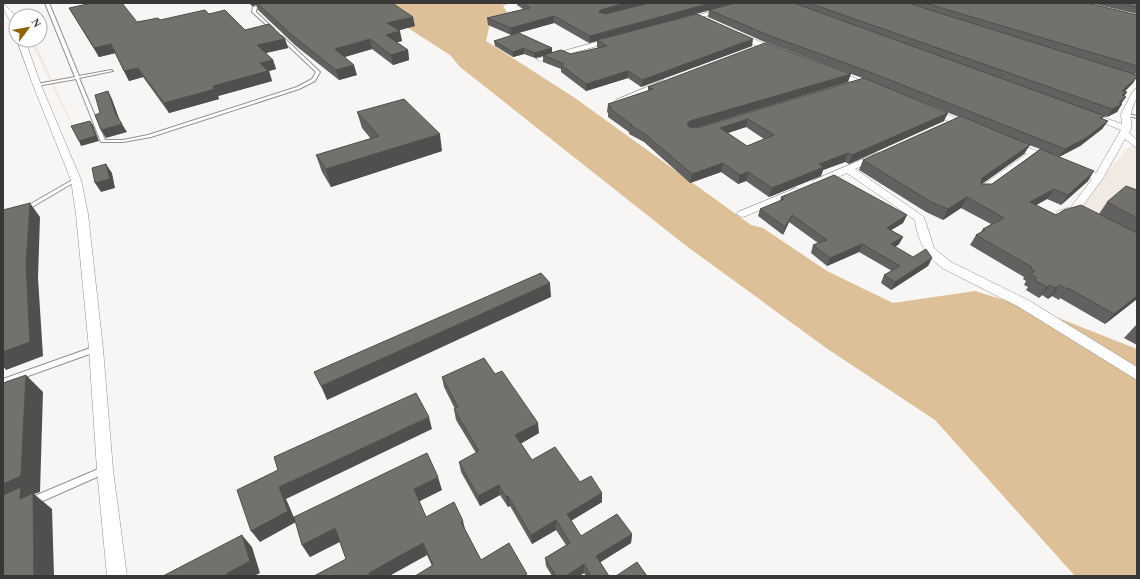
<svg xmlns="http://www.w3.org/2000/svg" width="1140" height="579" font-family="Georgia,serif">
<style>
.built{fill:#f1eae2}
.green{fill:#ddc097}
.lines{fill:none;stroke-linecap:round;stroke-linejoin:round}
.lane-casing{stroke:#93918e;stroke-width:2}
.street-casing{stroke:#93918e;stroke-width:1}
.lane{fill:#fff;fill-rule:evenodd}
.street{fill:#fff;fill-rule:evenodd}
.wall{fill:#62615f;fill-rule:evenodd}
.shaded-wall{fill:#504f4d}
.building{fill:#72716e;stroke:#504f4d;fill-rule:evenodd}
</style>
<rect width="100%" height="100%" fill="#f8f6f4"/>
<g class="built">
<polygon points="30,40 34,40 89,161"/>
<polygon points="1136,144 1137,144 1137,246 1073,212 1128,148"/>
</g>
<polygon class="green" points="369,3 510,3 503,6 509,15 490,23 486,41 575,98 751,225 763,228 827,271 893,303 975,291 1043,312 1137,349 1137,576 1075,576 935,420 829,350 685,245 460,67 450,55"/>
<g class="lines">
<defs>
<g id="lane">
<polygon points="45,3 49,3 79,76 111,70 113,71 79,78 105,140 123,140 148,135 297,87 312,79 316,72 280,38 280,36 282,36 320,72 315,81 299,89 151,137 123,142 101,142 76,79 37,86 35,85 37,84 75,77"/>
<polygon points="268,3 273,3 256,9 256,12 274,29 274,31 273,31 252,12 253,7"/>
<polygon points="1124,113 1137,116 1137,118 1124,115"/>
<polygon points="74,179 76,179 78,180 27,210 25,211 22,209"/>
<polygon points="96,346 98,347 99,349 98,351 3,385 3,379"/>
<polygon points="103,467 106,469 107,471 106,473 36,504 33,505 30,504 29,501 30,498"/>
</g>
<g id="street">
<path d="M3 3 16 16V27H13C10 19 3 11 3 3Z"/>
<polygon points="741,3 752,3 685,22 681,20"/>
<polygon points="734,33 740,33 781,51 774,53 734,37"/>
<polygon points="614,37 618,39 617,41 540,61 536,59"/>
<polygon points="17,40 25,40 41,85 81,180 88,214 103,349 113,470 127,576 107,576 97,470 89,349 76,214 71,180 33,85"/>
<polygon points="830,70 836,70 876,87 875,89 869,89 830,74"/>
<polygon points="664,80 668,83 667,85 623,102 617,102 616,100"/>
<path d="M1137 88C1137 103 1133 102 1131 114 1129 120 1134 126 1129 133L1137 140V148L1125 139 1103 178 1079 211 1062 216 1058 215 1056 213 1058 211 1071 207 1092 179 1072 171 1071 169 1072 167H1080L1096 173 1121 130 1086 116 1091 113 1122 124 1121 114 1133 91Z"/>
<polygon points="931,108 971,124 973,126 968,129 965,128 928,113 926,111"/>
<polygon points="1010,141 1054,157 1055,159 1050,162 1035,157 985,193 977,193 976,191 977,189 1027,154 1007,146 1005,144"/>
<path d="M877 153 881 154 882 156 881 158 855 169 924 217 934 248 951 262 1028 300 1137 367V380L1019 307 942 268C925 255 918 241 915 220L847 173 822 184H814L813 182 814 180Z"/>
<polygon points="796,188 801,191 800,193 746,216 742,217 736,214 738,212"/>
</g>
</defs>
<use href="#lane" class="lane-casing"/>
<use href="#street" class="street-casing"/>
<use href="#lane" class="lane"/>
<use href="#street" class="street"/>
</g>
<g class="wall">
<polygon points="249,3 392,3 415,26 399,30 402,41 397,42 408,50 409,60 393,65 372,49 345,57 357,75 339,80 296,46 258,10 256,5 252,6"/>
<path d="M517 3H1087L1137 15V73L1134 74 1133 83 1124 92H1127L1124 96 1121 103 1122 104 1117 112 1107 117 1104 116 1102 119 1108 121 1102 129 1080 146 1059 157 1053 154V155L1088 181 1061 205 1047 199 1036 205 1056 215 1099 214 1107 202 1137 190V299L1105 324 1060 298 1059 300 1052 296 1048 299 1042 295 1039 298 1026 290 1028 287 1024 285 1026 281 1023 279 1024 277 970 245 976 235 980 233 983 229 991 224 961 208 943 220 926 212 859 170 863 160 959 117 865 79 767 43 708 17 709 10 733 4 629 32 752 46 641 87 628 78 586 91 561 72V69L543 62V56L535 58 524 54 513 57 495 46 494 41 552 48V52L571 54 598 48 597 47V41L589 43 554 23 511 35 488 25 487 18 523 9 517 5ZM1029 145 1040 149 992 184H982L1024 154Z"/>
<polygon points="1090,3 1137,3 1137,14"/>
<polygon points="69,8 137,22 160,20 209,14 245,30 285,39 288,48 266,53 273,60 276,69 269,71 272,81 218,96 219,99 169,113 143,77 129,81 115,53 99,57 74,16"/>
<path d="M864 78 944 121 849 164 845 162 823 170 821 176 769 197 746 181 738 184 721 172 690 183 644 142 629 134V132L608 117V113L607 112 608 104 648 91V87L848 82 695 128H697ZM746 127 764 139 747 146 728 133Z"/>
<polygon points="357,112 442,151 331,187 322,172 316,155 371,139 362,128"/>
<polygon points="781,197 907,215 903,223 891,230 903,237 899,244 895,247 913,257 932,258 928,266 891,290 881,283 884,275 892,271 859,252 827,266 811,253 813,245 818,243 789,222 783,235 758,216 760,209 780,201"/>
<polygon points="1137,324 1137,345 1124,338"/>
<polygon points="495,374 539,433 521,443 532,460 602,493 602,502 571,521 581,536 632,534 631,543 600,562 609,576 586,576 584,573 579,576 552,576 546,566 545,558 566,545 556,530 532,544 510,506 508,507 500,495 480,506 461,472 459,462 476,453 456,420 454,409 455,409 444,387 442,377"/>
<polygon points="442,490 419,501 426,517 466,531 481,560 527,574 432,566 427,555 389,576 314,576 346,559 340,542 310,557 302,545"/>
</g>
<g class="shaded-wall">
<polygon points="251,3 255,3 256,5 252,6"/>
<polygon points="626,3 652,3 600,17 599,12 600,10"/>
<polygon points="711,3 735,3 589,43 590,36"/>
<polygon points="554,16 554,23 511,35 511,28"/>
<polygon points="413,17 415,26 389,33 387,23"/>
<polygon points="400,31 402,41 388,45 386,35"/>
<polygon points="285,39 288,48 261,54 257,45"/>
<polygon points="370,39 372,49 337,59 335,49"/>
<polygon points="753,39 752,46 641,87 642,80"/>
<polygon points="111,44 116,53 99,57 94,48"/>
<polygon points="524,48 524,54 513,57 513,52"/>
<polygon points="552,48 552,53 543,55 543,56 535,58 534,53"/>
<polygon points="408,50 409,60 393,65 391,55"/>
<polygon points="273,60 276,69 269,71 272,81 218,96 219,99 169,113 164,103 260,63"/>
<polygon points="354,65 357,75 339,80 336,70"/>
<polygon points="138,68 143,77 129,81 124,71"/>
<polygon points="628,71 628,78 586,91 586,84"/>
<polygon points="851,74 848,82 689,130 687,124 690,121"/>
<polygon points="1137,77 1133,83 1117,99 1122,91"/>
<polygon points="108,91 112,99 120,121 115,113"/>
<polygon points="1127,92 1122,100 1126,97 1121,104 1122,104 1117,112 1107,117 1122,95"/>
<polygon points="948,113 944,121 849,164 852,155"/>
<polygon points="748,119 746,127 718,136 720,128"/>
<polygon points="90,121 93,125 99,141 81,146 79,141"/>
<polygon points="1108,121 1102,129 1080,146 1059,157 1065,149"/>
<polygon points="122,124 127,132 106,138 101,130"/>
<polygon points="440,134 442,151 331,187 326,169"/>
<polygon points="1030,145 1024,154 976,188 982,178"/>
<polygon points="848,153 845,162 823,170 821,176 769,197 772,188 819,164"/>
<polygon points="723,163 721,172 690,183 692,174"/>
<polygon points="106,164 112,173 115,188 101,192 95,183"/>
<polygon points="1094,171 1088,181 1061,205 1068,195"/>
<polygon points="748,172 746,181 738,184 740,175"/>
<polygon points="1054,189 1047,199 1024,212 1030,202"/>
<polygon points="967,197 961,208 943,220 948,209"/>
<polygon points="30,203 40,217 38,278 43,356 6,370 3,366 3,352 26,264"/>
<polygon points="792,215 789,222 783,235 785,227"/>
<polygon points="907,215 903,223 883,235 887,228"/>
<polygon points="903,237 899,244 888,252 891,244"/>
<polygon points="862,244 859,252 827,266 830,258"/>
<polygon points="932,258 928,266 891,290 895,282"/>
<polygon points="550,283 551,297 327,400 321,386"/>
<polygon points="1050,285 1042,295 1039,298 1047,287"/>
<polygon points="1060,285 1052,296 1048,299 1056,288"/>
<polygon points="1137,296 1137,299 1105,324 1114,314"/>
<polygon points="26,375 43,392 40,492 34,494 52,509 54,576 34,576 3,507 3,484"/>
<polygon points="429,417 432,429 286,499 296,522 260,542 251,531 279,487"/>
<polygon points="538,423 539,433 517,446 515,435"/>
<polygon points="438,477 442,490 418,502 414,489"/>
<polygon points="499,485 500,495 480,506 478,496"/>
<polygon points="602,493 602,502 567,523 567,514"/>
<polygon points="508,496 510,506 508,507 506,497"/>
<polygon points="556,520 556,530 532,544 531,535"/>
<polygon points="463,521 466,533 461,522"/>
<polygon points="335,528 342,540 310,557 302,545"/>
<polygon points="632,534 631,543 596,565 596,556"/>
<polygon points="242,535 252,547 260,573 254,576 227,576 226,574"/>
<polygon points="423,543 427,555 389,576 370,576 369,573"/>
<polygon points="584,564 584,573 579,576 566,576"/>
</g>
<g class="building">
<polygon points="92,3 122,3 137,22 158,18 160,20 205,10 209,14 225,10 245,30 269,24 285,39 257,45 273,60 260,63 268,71 213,86 215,89 164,103 138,68 124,71 111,44 94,48 69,8"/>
<polygon points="257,3 392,3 413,17 387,23 400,31 386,35 408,50 391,55 370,39 335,49 354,65 336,70 293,36"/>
<polygon points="524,3 626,3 600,10 599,12 605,14 649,3 711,3 590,36 554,16 511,28 487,18 530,8"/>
<polygon points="735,3 794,3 1105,116 1100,118 1108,121 1086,138 1065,149 867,71 768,35 709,10"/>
<polygon points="809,3 908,3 1137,75 1137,77 1122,91 1127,92 1122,95 1126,97 1119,102 1122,104 1112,109"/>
<polygon points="925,3 1087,3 1137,15 1137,66"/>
<polygon points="1122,3 1137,3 1137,7"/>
<polygon points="697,14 753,39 642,80 628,71 586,84 561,65 564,64 543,55 561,50 571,54 607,46 597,40"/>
<polygon points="519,33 552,48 534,53 524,48 513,52 494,41"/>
<path d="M765 43 851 74 690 121 687 124 689 127 697 128 864 78 948 113 852 155 848 153 819 164 824 167 772 188 748 172 740 175 723 163 692 174 645 134 630 125H632L609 108 611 107 608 104 653 89 648 87ZM748 119 774 135 747 146 720 128Z"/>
<polygon points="108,91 115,113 122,124 101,130 95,115 100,113 95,95"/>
<polygon points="404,99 440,134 326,169 316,155 379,136 357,112"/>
<polygon points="961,116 1030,145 982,178 981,184 992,184 1041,149 1053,154 1052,154 1094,171 1068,195 1054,189 1030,202 1056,215 1064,210 1081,205 1137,233 1137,296 1114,314 1068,288 1067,289 1060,285 1056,288 1050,285 1047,287 1034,280 1037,278 1031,274 1035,271 1030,268 1032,267 976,235 985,230 983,229 1004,218 967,197 948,209 931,202 863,160"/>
<polygon points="90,121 96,136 79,141 71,126"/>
<polygon points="106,164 110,179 95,183 92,168"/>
<polygon points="834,175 907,215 887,228 903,237 891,244 913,257 926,249 932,258 895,282 884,275 900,266 862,244 830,258 813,245 827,240 792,215 785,227 760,209 784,199 781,197"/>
<polygon points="1126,186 1137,190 1137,218 1107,202"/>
<polygon points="30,203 26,264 30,342 3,352 3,210"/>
<polygon points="541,273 550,283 321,386 314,372"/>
<polygon points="484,358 495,374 502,371 538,423 515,435 532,460 555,447 580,482 591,476 602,493 567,514 581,536 617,514 632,534 596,556 609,576 591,576 584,564 566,576 556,576 545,558 570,543 556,520 531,535 508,496 506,497 499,485 478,496 459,462 479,451 454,409 458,407 442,377"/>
<polygon points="26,375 21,476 3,484 3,383"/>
<polygon points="416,393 429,417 279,487 288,511 251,531 237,490 278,470 274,457"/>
<polygon points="427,453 438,477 414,489 426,517 454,502 463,521 461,522 481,560 509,543 527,574 524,576 415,576 433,565 423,543 369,573 370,576 314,576 346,559 335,528 302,545 294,517"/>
<polygon points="21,487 20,499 33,493 34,576 3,576 3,495"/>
<polygon points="242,535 250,561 226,574 227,576 163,576"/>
<polygon points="637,562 647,576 616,576"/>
</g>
<rect width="1140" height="579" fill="none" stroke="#393837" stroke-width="8"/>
<g transform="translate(28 28) rotate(58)"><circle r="19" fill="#ffffff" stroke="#b0afaf"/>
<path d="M0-3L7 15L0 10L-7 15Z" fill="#90630d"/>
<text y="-6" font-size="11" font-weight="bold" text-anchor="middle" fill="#393837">N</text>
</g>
</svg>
